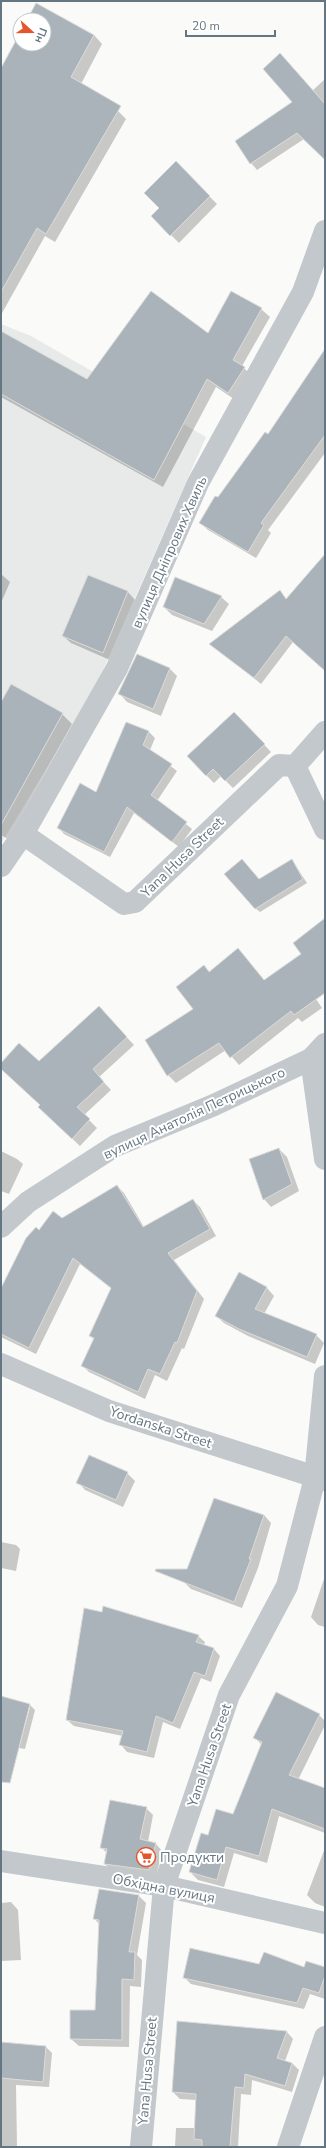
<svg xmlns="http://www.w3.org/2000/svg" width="326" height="2148" font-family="'Nunito Sans',sans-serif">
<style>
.built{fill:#e8e9e9}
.shadow{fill:#0003}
.building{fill:#aab3b9;stroke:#dcdcda}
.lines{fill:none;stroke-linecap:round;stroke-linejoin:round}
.minor{stroke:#c3c8cc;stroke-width:22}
.labels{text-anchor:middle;stroke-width:4;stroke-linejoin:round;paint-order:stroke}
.street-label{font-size:14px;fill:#657683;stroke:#fff}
.poi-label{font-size:14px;fill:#657683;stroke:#fff;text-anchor:start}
</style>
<rect width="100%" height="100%" fill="#fafaf8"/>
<polygon class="built" points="1,324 31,336 206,437 96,686 1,844"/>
<g class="shadow">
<polygon points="36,5 94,35 102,44 81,84 118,111 126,119 55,242 45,236 1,315 1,70 20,35 20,44 44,44 44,20 28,20"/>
<polygon points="325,79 325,159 304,139 257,170 251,163 312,91"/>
<polygon points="176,163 217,204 179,243 152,216 160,208"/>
<polygon points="261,309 270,317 242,366 252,376 237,401 216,387 163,487 1,397 1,332 88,380 208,334"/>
<polygon points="325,349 325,453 268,530 271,533 256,558 208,530 200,523 268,436"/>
<polygon points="325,556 325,670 293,642 261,684 218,649 279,592 287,599"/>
<polygon points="1,574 10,582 1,603"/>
<polygon points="89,576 128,592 135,600 110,660 71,643 63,636"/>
<polygon points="221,597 229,604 212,631 172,615 164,607"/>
<polygon points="137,655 170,669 177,676 161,716 127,702 120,694"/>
<polygon points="1,704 62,714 72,724 8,839 1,835"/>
<polygon points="242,721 271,752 233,788 221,776 214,783 206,775"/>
<polygon points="127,723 149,732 155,738 150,750 177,771 157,801 192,829 179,847 134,813 110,857 64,834 58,827 96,794"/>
<polygon points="292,860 307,883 260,912 255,908"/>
<polygon points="325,930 325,993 316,999 322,1008 302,1022 298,1018 239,1065 226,1050 176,1083 168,1075 195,1010 204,966 210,972 245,957 265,981 303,954"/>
<polygon points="106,1015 134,1045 99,1077 111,1090 84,1115 97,1128 80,1146 47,1115 41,1105 1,1068 1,1064 39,1062"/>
<polygon points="279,1149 287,1157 299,1191 271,1207 264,1199"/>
<polygon points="1,1151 17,1159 23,1164 9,1194 1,1191"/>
<polygon points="117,1186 124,1193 144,1227 193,1200 200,1207 216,1236 174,1260 204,1299 184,1349 182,1348 167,1381 155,1375 145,1399 89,1372 82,1365 94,1340 90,1335 112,1289 80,1264 36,1354 1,1337 1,1290 40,1231"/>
<polygon points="239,1273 267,1288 274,1296 264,1314 316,1335 324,1343 315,1364 248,1336 224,1323 216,1316"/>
<polygon points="127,1473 135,1481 123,1507 85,1490 78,1482"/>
<polygon points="264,1515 271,1523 258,1568 242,1608 191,1589 183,1581"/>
<polygon points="1,1542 16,1545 20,1549 16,1571 1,1568"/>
<polygon points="325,1576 325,1627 318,1625 311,1617"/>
<polygon points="198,1636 205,1642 204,1645 214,1649 220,1656 211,1682 201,1678 180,1729 163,1722 154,1758 127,1752 121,1745 123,1736 74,1726 67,1720"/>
<polygon points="1,1697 29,1704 35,1710 25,1749 19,1748 30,1707 28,1707 1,1743"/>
<polygon points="319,1715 325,1721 325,1725 298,1780 325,1790 325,1833 279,1816 267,1863 234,1853 224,1887 198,1880 190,1872 209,1837 233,1815 262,1745 255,1738"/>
<polygon points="146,1808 153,1815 148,1842 156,1844 162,1851 156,1877 112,1871 105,1864 107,1853 101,1847"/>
<polygon points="325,1848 325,1907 315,1903 307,1895"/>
<polygon points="139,1896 146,1903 137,1955 142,1960 141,1987 130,1986 129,2047 79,2046 71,2039 96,2011 99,1924 94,1918"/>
<polygon points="11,1902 18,1910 21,1960 1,1961 1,1903"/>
<polygon points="260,1965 325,1968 325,1999 310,1994 304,2009 191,1984 184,1977"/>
<polygon points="287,2032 293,2039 285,2061 292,2063 299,2070 292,2092 252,2080 251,2095 241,2094 238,2147 175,2147 176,2128 195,2128 196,2100 180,2099 173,2092"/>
<polygon points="1,2043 46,2047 52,2053 49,2087 16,2085 17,2147 1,2147"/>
</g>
<g class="building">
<polygon points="36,3 94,35 71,77 121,106 46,234 37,228 1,292 1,68 20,33 20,44 44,44 44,20 27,20"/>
<polygon points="280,53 325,104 325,160 297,133 250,164 235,141 292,102 263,69"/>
<polygon points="176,161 210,196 170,236 151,216 159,208 144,193"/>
<polygon points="151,291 208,333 231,291 262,308 233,360 245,367 228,393 207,379 154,480 1,394 1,331 87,379"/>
<polygon points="325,349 325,435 261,523 264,525 248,552 199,523 215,496 218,497 265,432 268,434"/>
<polygon points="325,554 325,671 286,636 254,678 209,644 280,590 286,599"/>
<polygon points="88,575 128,591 103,653 62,636"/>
<polygon points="175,577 222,596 204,624 163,607"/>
<polygon points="137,654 170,668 153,709 118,694"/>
<polygon points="11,684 63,713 1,825 1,702"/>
<polygon points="234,712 265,744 225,781 213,769 206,776 187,756"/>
<polygon points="126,722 149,731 143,745 172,764 151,795 187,822 172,842 127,807 104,852 57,828 80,783 96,792"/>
<polygon points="242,859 259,879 292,859 303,879 255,909 224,874"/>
<polygon points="325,918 325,993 294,1015 291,1011 230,1058 219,1043 167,1076 145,1040 193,1009 176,987 204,965 209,972 238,948 264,980 301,954 293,943"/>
<polygon points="99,1006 127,1037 93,1069 104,1082 77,1107 90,1119 72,1139 38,1107 40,1105 1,1069 1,1063 19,1043 39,1061"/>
<polygon points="279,1148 292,1184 263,1200 249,1159"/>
<polygon points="117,1185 143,1227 193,1199 210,1229 168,1253 197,1291 177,1343 175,1342 160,1374 148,1369 138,1392 81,1366 94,1338 89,1336 111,1288 73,1258 29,1348 1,1334 1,1288 26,1238 36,1227 39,1230 53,1211 62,1218"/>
<polygon points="239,1272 267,1287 255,1309 317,1334 307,1357 239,1329 215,1316"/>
<polygon points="89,1455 128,1472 116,1500 76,1483"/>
<polygon points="214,1498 264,1515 249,1559 251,1559 234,1602 155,1571 156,1569 187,1569"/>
<polygon points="103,1606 199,1635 196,1642 214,1648 205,1676 194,1672 173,1723 156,1716 147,1752 119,1745 123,1731 66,1720 84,1608 102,1612"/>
<polygon points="276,1692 320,1714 289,1775 325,1788 325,1829 272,1809 259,1856 226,1847 217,1880 189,1872 201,1833 208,1835 216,1809 233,1814 262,1742 253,1738"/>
<polygon points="1,1696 30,1704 10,1783 1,1782"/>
<polygon points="110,1800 147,1807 140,1839 156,1843 149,1870 104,1864 107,1849 100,1848"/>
<polygon points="99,1889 139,1895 129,1952 135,1952 134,1980 122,1979 122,2040 70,2039 70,2010 95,2010 99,1920 93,1919"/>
<polygon points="190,1948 259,1964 264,1952 304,1967 306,1961 325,1967 325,1976 319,1993 303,1988 297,2003 183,1978"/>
<polygon points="177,2021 287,2031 277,2058 292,2063 285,2086 245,2074 244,2088 235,2087 230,2147 202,2147 202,2140 194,2139 196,2094 172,2092"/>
<polygon points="1,2042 46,2046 43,2082 1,2078"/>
</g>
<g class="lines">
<g class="minor">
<polyline points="325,732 295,766 325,829"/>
<polyline points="23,834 124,904 135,902 279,765 295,766"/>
<polyline points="1,866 23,834 117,668 198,483 303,292 325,231"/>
<polyline points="325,1044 311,1059 325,1159"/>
<polyline points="1,1227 28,1202 115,1146 214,1105 311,1059 325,1065"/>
<polyline points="1,1364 109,1411 325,1480"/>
<polyline points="1,1861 164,1886 325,1923"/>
<polyline points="141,2147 164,1886 229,1695 287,1586 315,1478 325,1376"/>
<polyline points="288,2147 325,2037"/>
</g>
</g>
<defs>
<symbol id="supermarket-ring" viewBox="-11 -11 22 22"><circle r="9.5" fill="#fff" stroke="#e4572e" stroke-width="1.5"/><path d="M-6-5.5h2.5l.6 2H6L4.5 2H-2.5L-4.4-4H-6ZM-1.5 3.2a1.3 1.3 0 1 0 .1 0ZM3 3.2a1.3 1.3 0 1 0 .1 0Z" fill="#e4572e"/></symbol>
</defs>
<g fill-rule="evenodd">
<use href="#supermarket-ring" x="135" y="1846" width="22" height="22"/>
</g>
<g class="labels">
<g class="street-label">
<text transform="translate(169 552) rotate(-66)" y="5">вулиця Дніпрових Хвиль</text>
<text transform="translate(182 857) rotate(-44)" y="5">Yana Husa Street</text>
<text transform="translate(194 1113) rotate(-25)" y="5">вулиця Анатолія Петрицького</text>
<text transform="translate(161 1427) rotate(18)" y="5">Yordanska Street</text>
<text transform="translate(209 1755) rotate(-71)" y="5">Yana Husa Street</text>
<text transform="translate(164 1888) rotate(11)" y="5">Обхідна вулиця</text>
<text transform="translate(147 2071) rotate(-85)" y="5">Yana Husa Street</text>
</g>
<g class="poi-label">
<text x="160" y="1862">Продукти</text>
</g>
</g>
<rect width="326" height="2148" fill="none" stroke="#657683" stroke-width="4"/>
<g transform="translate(32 32) rotate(111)"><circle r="19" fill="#ffffff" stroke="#c1c8cd"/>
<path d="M0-3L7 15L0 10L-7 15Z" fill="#e4572e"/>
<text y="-6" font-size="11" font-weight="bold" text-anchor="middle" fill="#657683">Пн</text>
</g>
<path d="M186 30v6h89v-6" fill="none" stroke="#657683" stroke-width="2"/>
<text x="192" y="30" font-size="12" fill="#657683" stroke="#ffffff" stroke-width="3" paint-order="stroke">20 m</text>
</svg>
